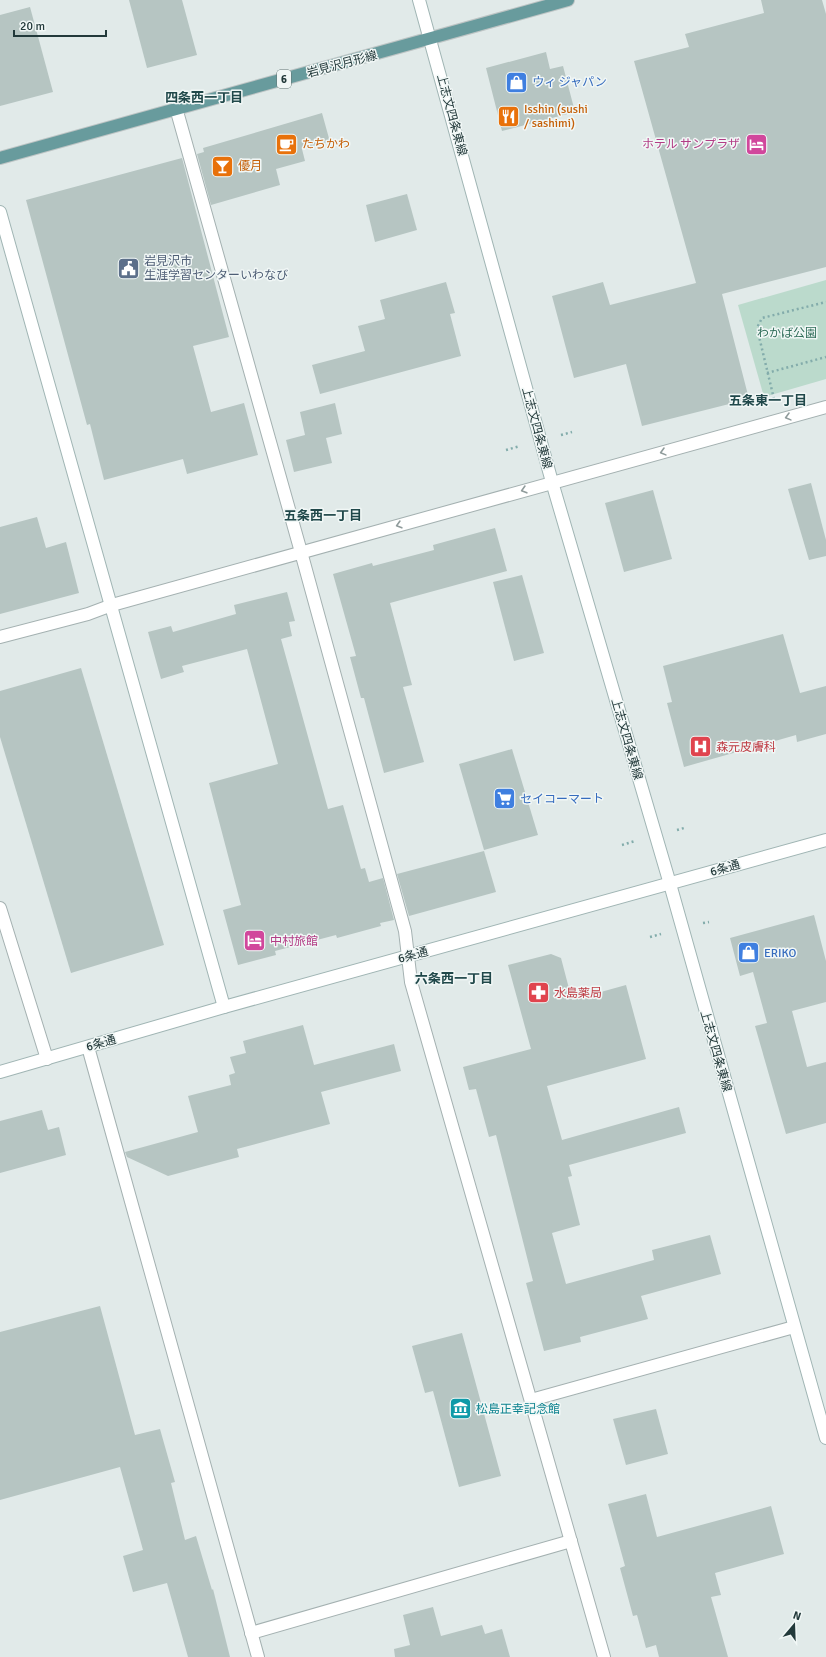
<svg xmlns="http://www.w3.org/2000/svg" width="826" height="1657" font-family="Signika,'Noto Sans JP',sans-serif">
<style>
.green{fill:#bbdacc}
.building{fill:#b6c5c2}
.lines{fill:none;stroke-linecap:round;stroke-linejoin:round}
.street-casing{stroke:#a4b1b1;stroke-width:14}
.secondary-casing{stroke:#a0b5b4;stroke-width:14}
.primary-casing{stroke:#bdc4c4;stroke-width:14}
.path{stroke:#83acab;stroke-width:2.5;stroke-dasharray:2 3;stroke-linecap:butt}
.street{stroke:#fff;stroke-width:12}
.secondary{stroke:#fff;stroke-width:12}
.primary{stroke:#689b9d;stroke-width:12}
.oneway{stroke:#909c9c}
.labels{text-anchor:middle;stroke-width:3;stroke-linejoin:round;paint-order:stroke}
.shield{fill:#f1f7f6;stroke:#607272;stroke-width:1}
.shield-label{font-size:11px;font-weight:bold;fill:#22393a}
.street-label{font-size:12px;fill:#22393a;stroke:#f1f7f6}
.shop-label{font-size:12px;fill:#366cbe;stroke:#f1f7f6;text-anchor:start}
.food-label{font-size:12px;fill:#c56008;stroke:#f1f7f6;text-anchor:start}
.hotel-label{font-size:12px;fill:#b23c85;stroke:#f1f7f6;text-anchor:end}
.service-label{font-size:12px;fill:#4e5e75;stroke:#f1f7f6;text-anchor:start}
.park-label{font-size:12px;fill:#2f6d59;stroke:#f1f7f6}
.health-label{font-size:12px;fill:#be3a42;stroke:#f1f7f6;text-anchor:start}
.culture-label{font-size:12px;fill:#0d838f;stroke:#f1f7f6;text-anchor:start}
.neighbourhood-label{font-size:13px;font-weight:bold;fill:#20484a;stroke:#f1f7f6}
</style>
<rect width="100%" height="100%" fill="#e1eae9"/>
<polygon class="green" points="826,280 826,379 764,397 738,305"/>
<g class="building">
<polygon points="129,0 182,0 197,55 147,68"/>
<polygon points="761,0 822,0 826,14 826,267 722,294 749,399 642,426 626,364 574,378 552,296 603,282 610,305 696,283 634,61 689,47 685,34 764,13"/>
<polygon points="30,7 53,92 0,106 0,15"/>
<polygon points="546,52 550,69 563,66 575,112 502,131 486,68"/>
<polygon points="322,113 330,142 302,149 305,161 276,169 280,185 211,205 197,154 204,152 203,148"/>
<polygon points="182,158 229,337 193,346 211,412 244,403 258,455 187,474 183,459 104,480 90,424 87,425 26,200"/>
<polygon points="407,194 417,230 375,242 366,205"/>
<polygon points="446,282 455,313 450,314 461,356 320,394 312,365 365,351 358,326 385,319 380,300"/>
<polygon points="335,403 342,434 326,438 332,463 294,472 286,440 305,435 300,412"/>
<polygon points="811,483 826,540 826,556 809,560 788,489"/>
<polygon points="653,490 672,559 624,572 605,503"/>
<polygon points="37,517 46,548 66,542 79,593 0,614 0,527"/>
<polygon points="495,528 507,571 390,603 412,685 403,687 424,762 384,773 364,698 361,698 350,657 356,656 333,574 372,563 373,566 434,550 433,545"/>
<polygon points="522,575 544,653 514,661 493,582"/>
<polygon points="287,592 295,621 289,622 292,636 281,639 328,809 343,805 361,869 365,868 369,882 383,878 394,920 380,923 381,926 337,938 336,935 275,951 276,955 238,965 223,910 241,905 209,783 278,764 247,649 182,666 184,672 161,679 148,632 171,626 173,632 236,614 234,605"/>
<polygon points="783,634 800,693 826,686 826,734 797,742 796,735 684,767 667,703 672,702 663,666"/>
<polygon points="81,668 164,945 71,973 0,737 0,691"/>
<polygon points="512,749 538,835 484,850 459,764"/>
<polygon points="484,851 496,892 409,916 397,874"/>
<polygon points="814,915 826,961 826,1002 792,1011 807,1067 826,1062 826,1123 786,1134 755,1026 767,1023 753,972 740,976 730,938"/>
<polygon points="551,954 561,958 572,1000 626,985 646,1059 547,1086 562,1140 679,1107 686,1133 569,1165 572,1176 568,1177 580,1225 552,1233 566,1284 654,1260 652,1250 710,1235 721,1274 641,1296 648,1319 580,1337 581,1342 544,1351 526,1283 533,1281 496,1135 489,1137 476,1089 469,1090 463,1067 531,1049 508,965"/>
<polygon points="303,1025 314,1065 394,1044 401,1071 321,1092 330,1124 237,1149 239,1157 168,1176 127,1157 125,1152 198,1132 188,1096 231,1085 229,1075 235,1073 230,1057 246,1053 243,1041"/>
<polygon points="42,1110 48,1130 59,1127 66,1155 0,1173 0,1121"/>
<polygon points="100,1306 135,1435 160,1429 175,1482 171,1483 185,1540 196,1536 212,1590 213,1589 230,1657 188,1657 167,1583 133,1592 123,1556 143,1550 120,1467 0,1500 0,1332"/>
<polygon points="462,1333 501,1476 459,1487 433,1391 425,1393 412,1346"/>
<polygon points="656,1409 668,1454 626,1465 613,1419"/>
<polygon points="646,1494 657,1537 771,1506 784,1554 715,1573 721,1595 711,1597 728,1657 659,1657 656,1645 646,1648 637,1615 633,1616 620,1568 625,1566 608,1504"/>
<polygon points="433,1607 441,1636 482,1625 485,1634 502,1629 510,1657 395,1657 394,1649 410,1645 403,1615"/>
</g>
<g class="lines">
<defs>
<g id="street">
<polyline points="176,108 301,552 405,931 411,982 604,1657"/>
<polyline points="0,637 88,614 112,605 826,407"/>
<polyline points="0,908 47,1059"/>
<polyline points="88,1047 258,1657"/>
<polyline points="531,1400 794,1327"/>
<polyline points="251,1633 571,1541"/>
</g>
<g id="secondary">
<polyline points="419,0 552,482 670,884 826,1438"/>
<polyline points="0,212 224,1007"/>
<polyline points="0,1072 224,1007 826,840"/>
</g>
<polyline id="primary" points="0,158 568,0"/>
</defs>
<use href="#street" class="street-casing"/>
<use href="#secondary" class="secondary-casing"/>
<use href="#primary" class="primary-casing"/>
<g class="path">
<polyline points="767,373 826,357"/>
<polyline points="774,399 757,328 762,318 826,302"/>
<polyline points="561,435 572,432"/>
<polyline points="506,450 520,446"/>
<polyline points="677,830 684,828"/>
<polyline points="622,845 635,841"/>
<polyline points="703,923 709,922"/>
<polyline points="650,937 661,934"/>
</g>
<use href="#street" class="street"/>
<use href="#secondary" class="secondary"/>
<use href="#primary" class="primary"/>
</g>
<defs><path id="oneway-chevron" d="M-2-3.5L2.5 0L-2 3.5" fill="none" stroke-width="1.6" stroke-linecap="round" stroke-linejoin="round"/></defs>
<g class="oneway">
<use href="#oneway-chevron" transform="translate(788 417) rotate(165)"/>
<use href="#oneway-chevron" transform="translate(663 452) rotate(165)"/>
<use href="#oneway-chevron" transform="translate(524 490) rotate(164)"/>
<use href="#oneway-chevron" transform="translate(399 525) rotate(164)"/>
</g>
<defs>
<symbol id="shop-square" viewBox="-11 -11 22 22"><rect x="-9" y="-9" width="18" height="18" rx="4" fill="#3f7fe0" stroke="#f1f7f6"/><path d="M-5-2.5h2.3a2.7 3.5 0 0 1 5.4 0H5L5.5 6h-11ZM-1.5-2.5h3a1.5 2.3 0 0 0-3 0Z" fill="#fff"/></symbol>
<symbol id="restaurant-square" viewBox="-11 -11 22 22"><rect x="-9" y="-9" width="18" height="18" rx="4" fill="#e8710a" stroke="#f1f7f6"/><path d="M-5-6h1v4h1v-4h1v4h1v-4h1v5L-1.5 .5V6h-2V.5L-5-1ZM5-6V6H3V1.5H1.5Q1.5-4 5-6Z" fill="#fff"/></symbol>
<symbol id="cafe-square" viewBox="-11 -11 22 22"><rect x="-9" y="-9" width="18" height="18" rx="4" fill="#e8710a" stroke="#f1f7f6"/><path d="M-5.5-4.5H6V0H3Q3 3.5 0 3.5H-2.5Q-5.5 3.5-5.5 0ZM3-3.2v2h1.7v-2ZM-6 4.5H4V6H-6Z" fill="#fff"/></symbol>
<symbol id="hotel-square" viewBox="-11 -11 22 22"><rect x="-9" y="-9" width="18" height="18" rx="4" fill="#d1479c" stroke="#f1f7f6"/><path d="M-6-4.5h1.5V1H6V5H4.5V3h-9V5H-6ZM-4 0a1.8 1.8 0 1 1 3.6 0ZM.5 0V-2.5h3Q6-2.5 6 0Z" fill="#fff"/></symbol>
<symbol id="bar-square" viewBox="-11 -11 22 22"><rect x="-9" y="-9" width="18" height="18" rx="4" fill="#e8710a" stroke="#f1f7f6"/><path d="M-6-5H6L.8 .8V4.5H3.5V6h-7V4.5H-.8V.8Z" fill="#fff"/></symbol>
<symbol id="civic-square" viewBox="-11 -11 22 22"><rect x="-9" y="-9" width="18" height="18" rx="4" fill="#5c6f8a" stroke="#f1f7f6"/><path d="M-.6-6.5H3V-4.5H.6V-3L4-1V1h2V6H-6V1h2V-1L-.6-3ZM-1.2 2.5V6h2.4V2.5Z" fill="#fff"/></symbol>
<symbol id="hospital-square" viewBox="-11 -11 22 22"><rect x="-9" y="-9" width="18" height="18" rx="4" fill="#e0444e" stroke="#f1f7f6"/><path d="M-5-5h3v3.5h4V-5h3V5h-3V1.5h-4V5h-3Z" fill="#fff"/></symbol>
<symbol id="supermarket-square" viewBox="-11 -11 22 22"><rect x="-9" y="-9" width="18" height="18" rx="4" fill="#3f7fe0" stroke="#f1f7f6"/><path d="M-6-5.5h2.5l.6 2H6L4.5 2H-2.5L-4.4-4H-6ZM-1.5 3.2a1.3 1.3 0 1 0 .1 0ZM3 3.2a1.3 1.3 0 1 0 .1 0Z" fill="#fff"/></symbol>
<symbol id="pharmacy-square" viewBox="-11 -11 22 22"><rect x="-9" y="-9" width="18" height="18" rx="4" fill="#e0444e" stroke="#f1f7f6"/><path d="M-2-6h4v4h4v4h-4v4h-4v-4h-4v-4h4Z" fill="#fff"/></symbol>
<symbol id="museum-square" viewBox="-11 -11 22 22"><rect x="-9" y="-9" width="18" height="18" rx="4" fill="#0f9aa8" stroke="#f1f7f6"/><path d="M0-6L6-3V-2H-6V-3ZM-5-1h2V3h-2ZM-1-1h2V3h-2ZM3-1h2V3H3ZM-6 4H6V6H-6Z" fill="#fff"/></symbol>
</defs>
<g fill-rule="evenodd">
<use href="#shop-square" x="504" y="70" width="25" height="25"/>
<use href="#restaurant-square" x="496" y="104" width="25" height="25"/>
<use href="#cafe-square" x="274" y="132" width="25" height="25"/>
<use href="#hotel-square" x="744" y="132" width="25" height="25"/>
<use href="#bar-square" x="210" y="154" width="25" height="25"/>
<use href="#civic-square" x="116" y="256" width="25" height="25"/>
<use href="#hospital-square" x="688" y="734" width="25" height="25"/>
<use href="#supermarket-square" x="492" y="786" width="25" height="25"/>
<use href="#hotel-square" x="242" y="928" width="25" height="25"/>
<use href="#shop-square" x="736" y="940" width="25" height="25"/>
<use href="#pharmacy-square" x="526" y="980" width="25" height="25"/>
<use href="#museum-square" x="448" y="1396" width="25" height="25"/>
</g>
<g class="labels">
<rect class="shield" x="277" y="70" width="14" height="18" rx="3"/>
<g class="shield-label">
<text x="284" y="83">6</text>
</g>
<g class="street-label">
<text transform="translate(342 64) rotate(-15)" y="4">岩見沢月形線</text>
<text transform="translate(452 115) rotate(75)" y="4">上志文四条東線</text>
<text transform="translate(537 428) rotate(75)" y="4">上志文四条東線</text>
<text transform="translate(627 739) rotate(74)" y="4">上志文四条東線</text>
<text transform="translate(725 868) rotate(-16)" y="4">6条通</text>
<text transform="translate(413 955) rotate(-15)" y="4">6条通</text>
<text transform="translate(101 1043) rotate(-16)" y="4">6条通</text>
<text transform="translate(716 1051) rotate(74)" y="4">上志文四条東線</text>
</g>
<g class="shop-label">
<text x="532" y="86">ウィ ジャパン</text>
<text x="520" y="803">セイコーマート</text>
<text x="764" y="957">ERIKO</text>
</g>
<g class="food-label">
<text x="524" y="113">Isshin (sushi<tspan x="524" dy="14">/ sashimi)</tspan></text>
<text x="302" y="148">たちかわ</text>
<text x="238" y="170">優月</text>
</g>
<g class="hotel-label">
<text x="740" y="148">ホテル サンプラザ</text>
<text x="270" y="945" text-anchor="start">中村旅館</text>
</g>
<g class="service-label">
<text x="144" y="265">岩見沢市<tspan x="144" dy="14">生涯学習センターいわなび</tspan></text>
</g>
<g class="park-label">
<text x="787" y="337">わかば公園</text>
</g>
<g class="health-label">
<text x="716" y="751">森元皮膚科</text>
<text x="554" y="997">水島薬局</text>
</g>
<g class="culture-label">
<text x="476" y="1413">松島正幸記念館</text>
</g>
<g class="neighbourhood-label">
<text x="204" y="102">四条西一丁目</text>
<text x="768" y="405">五条東一丁目</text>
<text x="323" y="520">五条西一丁目</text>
<text x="454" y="983">六条西一丁目</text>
</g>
</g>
<g transform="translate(794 1625) rotate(19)" stroke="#f1f7f6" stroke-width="3" paint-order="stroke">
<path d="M0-3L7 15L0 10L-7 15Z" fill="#22393a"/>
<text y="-6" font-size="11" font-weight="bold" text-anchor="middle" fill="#22393a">N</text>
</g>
<path d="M14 30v6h92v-6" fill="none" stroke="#22393a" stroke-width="2"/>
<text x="20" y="30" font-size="12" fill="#22393a" stroke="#f1f7f6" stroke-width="3" paint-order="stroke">20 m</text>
</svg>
